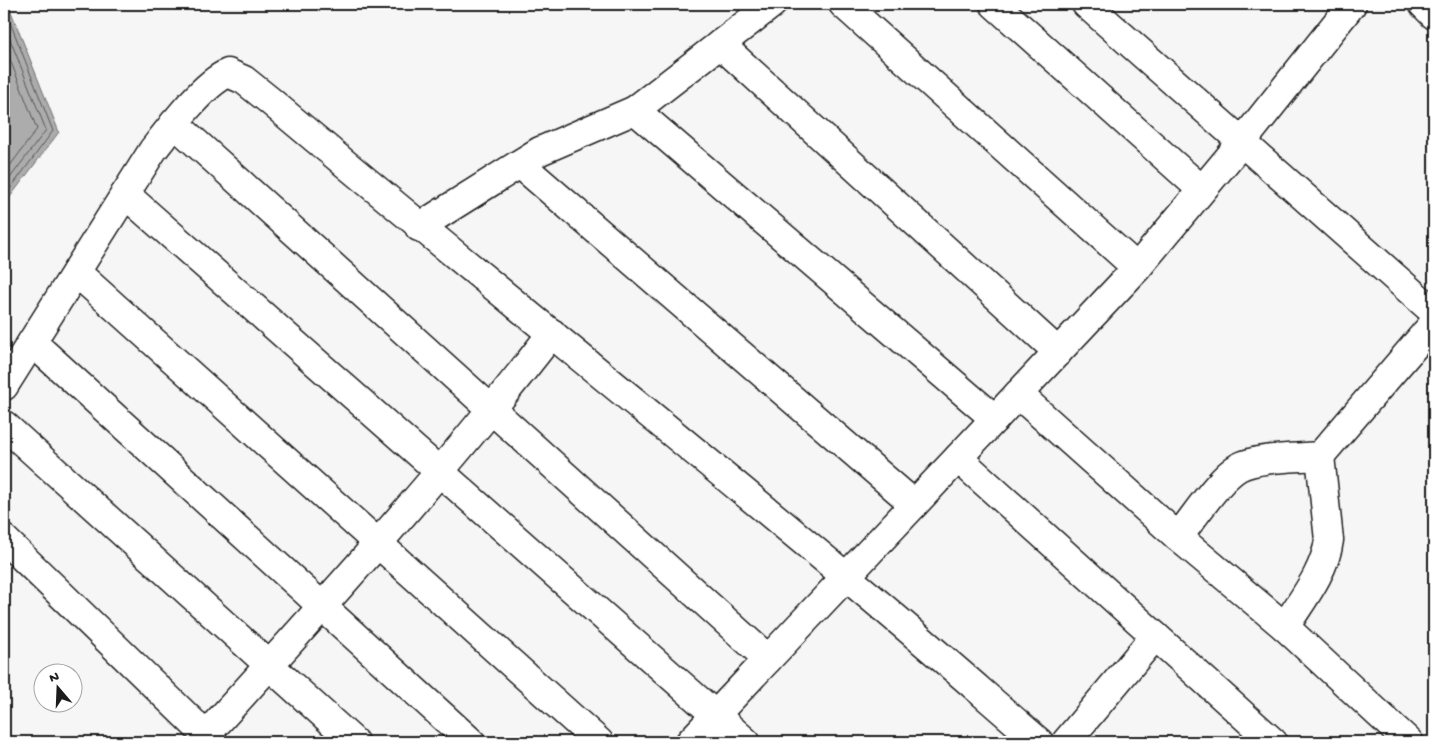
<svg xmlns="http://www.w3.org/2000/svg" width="1438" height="746" font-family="'Gochi Hand',sans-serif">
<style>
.water{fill:#acacac;stroke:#727272}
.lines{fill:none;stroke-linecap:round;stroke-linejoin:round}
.shore{stroke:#565656;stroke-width:1}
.minor-casing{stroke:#1c1c1c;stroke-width:31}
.major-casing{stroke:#1c1c1c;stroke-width:31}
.minor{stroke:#fff;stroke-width:28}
.major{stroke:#fff;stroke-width:28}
</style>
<rect width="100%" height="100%" fill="#f6f6f6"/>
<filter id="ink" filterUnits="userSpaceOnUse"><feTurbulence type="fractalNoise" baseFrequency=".02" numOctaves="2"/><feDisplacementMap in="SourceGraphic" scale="10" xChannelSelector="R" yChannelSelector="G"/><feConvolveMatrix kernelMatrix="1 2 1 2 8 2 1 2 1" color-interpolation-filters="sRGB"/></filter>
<g filter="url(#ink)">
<polygon class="water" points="4,4 8,4 59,132 4,205"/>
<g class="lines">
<g class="shore">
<polyline points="4,7 53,131 4,197"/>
<polyline points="4,24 46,130 4,186"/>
<polyline points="4,44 37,129 4,174"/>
</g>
<defs>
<g id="minor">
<polyline points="843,4 1137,268"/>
<polyline points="994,4 1201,189"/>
<polyline points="1086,4 1434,312"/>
<polyline points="720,44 1058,352"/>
<polyline points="635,110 995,419"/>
<polyline points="174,123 768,659"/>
<polyline points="520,164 914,504"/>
<polyline points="125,194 746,742"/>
<polyline points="419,227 540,151 635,110 772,4"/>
<polyline points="76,272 599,742"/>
<polyline points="32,342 471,742"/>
<path d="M4 386 153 150C171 127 203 84 228 73L244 80 269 100C459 260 653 415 844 575 910 629 974 686 1039 742"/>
<polyline points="1018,394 1178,537 1285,627 1409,742"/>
<polyline points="4,425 354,742"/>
<polyline points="958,458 1273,742"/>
<path d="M1178 537C1193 519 1219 478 1239 467 1258 457 1298 458 1320 456L1434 323"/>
<polyline points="4,539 213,742"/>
<path d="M1285 627C1301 601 1325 572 1329 540L1320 456"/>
<path d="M206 735C325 604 444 473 552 333"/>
<polyline points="690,742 1137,268 1242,142 1352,4"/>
<polyline points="1066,742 1155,636"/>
</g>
<polyline id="major" points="1423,4 1434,15"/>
</defs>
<use href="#minor" class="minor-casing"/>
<use href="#major" class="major-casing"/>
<use href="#minor" class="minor"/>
<use href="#major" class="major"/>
</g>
</g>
<rect width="1438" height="746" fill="none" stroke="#fff" stroke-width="20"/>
<rect x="10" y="10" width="1418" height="726" fill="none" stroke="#1c1c1c" stroke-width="2" filter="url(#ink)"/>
<g transform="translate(58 688) rotate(341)"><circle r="24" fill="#ffffff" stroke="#a4a4a4"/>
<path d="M0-4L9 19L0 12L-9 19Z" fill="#1c1c1c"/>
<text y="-8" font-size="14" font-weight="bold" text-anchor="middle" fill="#1c1c1c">N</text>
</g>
</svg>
